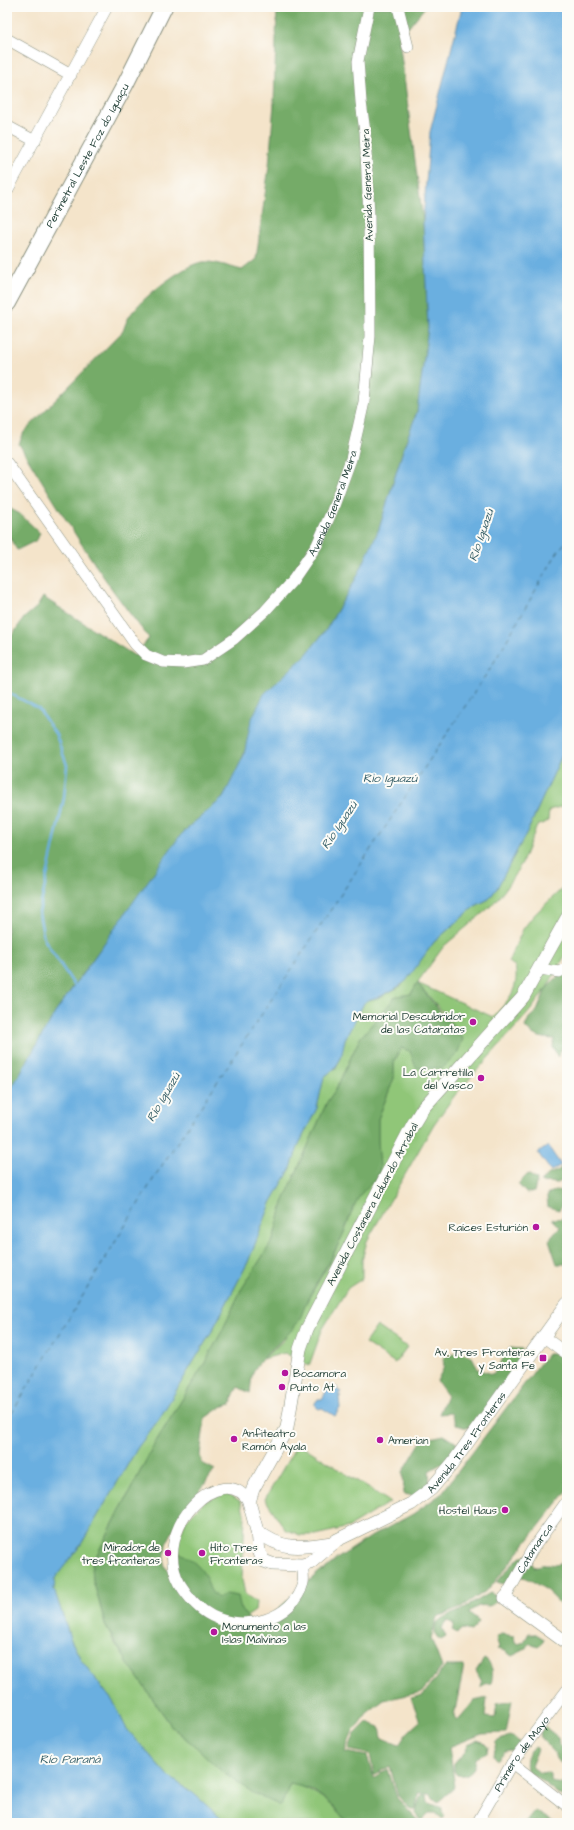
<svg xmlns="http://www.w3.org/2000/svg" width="574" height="1830" font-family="'Architects Daughter',sans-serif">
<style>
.green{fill:#90c678;stroke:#588256}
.forest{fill:#74ab68;stroke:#4a744e}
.water{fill:#6bafe0;stroke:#45768a}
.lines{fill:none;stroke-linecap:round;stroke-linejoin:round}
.stream{stroke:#6bafe0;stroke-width:2.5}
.ferry{stroke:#365f68;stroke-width:1;stroke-dasharray:5 4;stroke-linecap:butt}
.minor-casing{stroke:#8a907f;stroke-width:12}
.major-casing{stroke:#8a907f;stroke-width:14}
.highway-casing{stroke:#8a907f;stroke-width:18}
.minor{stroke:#fff;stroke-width:11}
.major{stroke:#fff;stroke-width:13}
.highway{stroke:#fff;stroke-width:16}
.poi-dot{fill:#b5179e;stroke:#fdfcf7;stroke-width:1.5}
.labels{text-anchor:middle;stroke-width:4;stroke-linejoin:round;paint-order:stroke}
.street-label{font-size:11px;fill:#1f3d34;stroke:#fdfcf7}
.poi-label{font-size:11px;fill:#1f3d34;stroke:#fdfcf7;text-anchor:end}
.water-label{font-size:12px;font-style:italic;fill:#365f68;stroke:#fdfcf7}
</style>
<rect width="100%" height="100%" fill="#fdfcf7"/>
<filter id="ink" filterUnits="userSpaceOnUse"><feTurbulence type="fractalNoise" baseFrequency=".025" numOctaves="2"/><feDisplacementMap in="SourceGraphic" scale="8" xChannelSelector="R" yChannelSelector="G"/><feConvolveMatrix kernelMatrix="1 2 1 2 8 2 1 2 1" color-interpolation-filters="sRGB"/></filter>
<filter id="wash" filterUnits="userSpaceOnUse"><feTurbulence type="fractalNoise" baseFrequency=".012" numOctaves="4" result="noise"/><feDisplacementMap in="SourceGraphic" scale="16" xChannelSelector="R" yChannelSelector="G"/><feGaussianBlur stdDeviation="0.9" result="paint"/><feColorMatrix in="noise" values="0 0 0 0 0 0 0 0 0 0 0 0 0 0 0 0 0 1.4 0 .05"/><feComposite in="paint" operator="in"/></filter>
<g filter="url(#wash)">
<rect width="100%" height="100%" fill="#f4e4ca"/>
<g class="green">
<path d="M567 744V805L549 810 548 821 537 826 522 863 504 891 490 907 444 946 417 983 493 1017C508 1001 520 989 515 966L508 962 523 929 534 915 567 884V952L546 989 530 1011 455 1095 434 1124 367 1241 362 1260V1279L348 1288 322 1330 309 1366 285 1353 263 1359 284 1340 331 1260 347 1226 355 1202 366 1186 378 1179V1119L394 1078V1063L401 1048 410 1051 463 1039 443 1012 417 983 411 994 360 1038 336 1089 327 1102 283 1203 273 1240 241 1290 222 1331 203 1366 155 1443 92 1564 93 1581 99 1600 105 1625 114 1642 149 1694 173 1728 253 1793C265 1790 278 1785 289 1784 306 1783 340 1808 346 1823H226L193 1793 168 1776 126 1728 114 1703 81 1660 70 1638 54 1589 55 1577 80 1546 138 1447 159 1419 212 1331 248 1262 271 1203 291 1168 299 1144 317 1108 324 1077 336 1068 341 1058 345 1039 364 1003 365 1001 380 997 401 986 434 942 475 906 489 899 497 888 529 828Z"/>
<polygon points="377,1326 407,1347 395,1363 365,1343"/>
<polygon points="298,1443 390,1502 349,1527 316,1535 300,1535 285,1529 265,1499"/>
<polygon points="226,1492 240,1501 245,1515 242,1579 245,1594 256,1602 255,1611 246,1617 224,1614 173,1553 186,1520 204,1502"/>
</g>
<g class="forest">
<path d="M277 7H425L399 39 423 221 428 328 417 412 404 447 379 529 358 575 326 630 306 655 247 745 236 775 223 798 191 825 82 974 55 1013 7 1096V637L10 638 24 618 37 607 43 597 135 656 149 638C100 578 60 510 19 444L24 432 123 331C125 326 126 321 129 317 139 300 183 265 202 262 215 261 230 267 242 270L256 259 269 166 274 103Z"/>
<polygon points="7,505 9,508 20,514 40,533 37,540 17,550 7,533"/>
<path d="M567 972V1048H562L558 1057 553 1047 554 1039C541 1038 533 1037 525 1027L529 1018 537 1011 546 989 558 976Z"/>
<path d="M417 983 463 1039 457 1054 443 1068H416L410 1051 401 1048 394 1063V1078L378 1119V1140L380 1167 378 1179C354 1193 352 1215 341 1239 332 1258 320 1276 310 1295 305 1303 303 1314 298 1322 286 1340 261 1355 253 1372 251 1378 251 1387 250 1393L238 1387 234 1394 231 1404 221 1407 205 1418 200 1455 202 1463 215 1470 179 1519 166 1544 164 1566 176 1577 179 1552C189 1558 198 1564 204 1574 210 1584 207 1590 218 1598L226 1594 238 1596 241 1609 253 1625 267 1619 319 1572 324 1570 338 1558 372 1536 413 1514 441 1494 547 1354H559L567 1361V1491L490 1588 461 1608 437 1617 431 1638 442 1667 422 1692 384 1700 367 1713 352 1733 345 1752 367 1756 374 1778 388 1769 397 1798 420 1823H346C341 1811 323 1797 312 1790 306 1787 297 1786 290 1784L281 1806 253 1793 219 1769 196 1747 173 1728 129 1665 105 1625 99 1600 93 1581 92 1564 155 1443 203 1366 222 1331 241 1290 273 1240 283 1203 327 1102 336 1089 360 1038 396 996 411 994Z"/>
<polygon points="567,1160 567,1184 563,1180 558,1183 540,1182 549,1174 559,1170"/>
<polygon points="528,1174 537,1180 534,1192 526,1193 518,1184"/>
<polygon points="558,1190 565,1193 567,1201 559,1210 548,1207 547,1197 549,1193"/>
<polygon points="567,1218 567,1264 557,1264 549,1240 560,1227 552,1219"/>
<polygon points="510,1348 522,1349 519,1360 483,1418 467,1428 457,1425 451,1413 439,1414 447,1395 437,1381 444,1367 443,1358 460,1351 472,1357 479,1370 493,1374"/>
<polygon points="444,1435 457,1443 451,1458 429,1471 430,1487 414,1496 404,1494 403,1472 422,1440"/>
<path d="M527 1554 534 1567C538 1566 543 1564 547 1564 557 1564 559 1568 567 1557V1599L560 1604C549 1591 535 1580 519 1576L503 1584 497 1582 515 1561Z"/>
<path d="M490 1593 496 1596V1599C490 1610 488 1604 479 1606 476 1607 473 1610 470 1611L469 1614 475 1617 479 1622 471 1631 462 1629 457 1633 452 1630 454 1624 448 1621 446 1622 442 1628 446 1637 441 1640C437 1638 435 1635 435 1630 435 1616 454 1615 463 1609 472 1604 481 1598 490 1593Z"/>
<polygon points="529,1633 536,1634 544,1639 543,1642 538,1646 530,1643 526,1649 512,1656 505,1651 497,1649 499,1647 496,1638 501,1634 514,1636 515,1642 518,1644 524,1642"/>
<path d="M484 1659C493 1663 494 1675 491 1683L485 1684 481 1688 482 1682 476 1671Z"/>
<polygon points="445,1666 464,1666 454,1716 457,1721 474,1701 487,1698 485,1717 495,1718 497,1704 512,1701 506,1733 482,1734 449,1747 455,1787 438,1802 429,1794 418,1794 416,1810 411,1810 398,1796 390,1766 374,1775 370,1754 348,1750 355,1734 367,1722 380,1727 382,1738 399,1745 407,1733 420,1721 411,1698 423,1695"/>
<polygon points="545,1727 559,1738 560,1745 567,1751 567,1763 561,1763 556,1759 554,1752 541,1738 540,1732"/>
<path d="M509 1736C516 1738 519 1740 521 1747L513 1756 511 1750 505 1751 497 1760 494 1755 496 1742Z"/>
<path d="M477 1740 483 1742 488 1747 487 1753 476 1758C476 1769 469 1777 457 1775L454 1771V1764L466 1751 468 1744Z"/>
<path d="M536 1747 538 1749 531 1766 540 1773 547 1772 550 1774V1780L556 1783 567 1784V1795L561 1796 527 1770C525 1761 527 1751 536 1747Z"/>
<polygon points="422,1795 426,1795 427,1802 442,1808 442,1811 445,1816 443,1819 435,1813 429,1813 422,1820 419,1819 416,1813 420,1797"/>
<polygon points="535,1811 555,1823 525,1823"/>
</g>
<g class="water">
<path d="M462 7H567V744L529 828 497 888 489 899 475 906 434 942 406 981C399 987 389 992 381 996 375 999 368 998 364 1003L345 1039 341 1058 335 1068 324 1077 317 1108 299 1144 291 1168 271 1203 248 1262 212 1331 159 1419 138 1447 80 1546 55 1578 54 1589 70 1638 81 1660 114 1703 126 1728 168 1776 193 1793 226 1823H7V1096L55 1013 179 837 191 825 223 798 244 755 251 720 264 694 306 655 326 630 358 575 379 529 404 447 417 412 428 328 423 221 430 132Z"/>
<polygon points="548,1146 561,1165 551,1171 538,1153"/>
<polygon points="330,1385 335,1388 337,1387 337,1390 341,1392 338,1395 341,1396 339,1397 340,1408 335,1416 322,1408 319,1409 315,1406 315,1403 318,1399 322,1399"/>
</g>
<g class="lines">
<polyline class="stream" points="7,692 38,708 56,735 67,765 64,798 39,913 44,939 76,988"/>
<polyline class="ferry" points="7,1421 157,1173 493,664 557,553 567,540"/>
</g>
</g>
<g filter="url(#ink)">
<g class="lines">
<defs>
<g id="minor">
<polyline points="398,7 408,47"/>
<polyline points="7,39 71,75"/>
<polyline points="7,126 35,141"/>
<polyline points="7,191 107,7"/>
<path id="s1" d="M7 463 135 644 146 655 163 662 183 663 203 660 234 639 265 611 293 580 317 545 332 511 351 459 364 402 370 336 369 216 365 132 361 102 358 61 369 7"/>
<polyline points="539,969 559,972 567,968"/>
<polyline points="544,1337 567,1354"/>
<path d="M249 1502C223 1458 149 1529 180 1584 188 1597 198 1609 212 1616 244 1632 293 1620 303 1583 304 1578 303 1571 302 1565"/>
<path id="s2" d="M505 1598 532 1550 567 1501"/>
<polyline points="512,1763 567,1806"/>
<path id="s3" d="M480 1823 479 1820 512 1763 567 1690"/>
</g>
<g id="major">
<path id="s4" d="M567 918 523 997 423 1108 412 1126 307 1329 300 1349 287 1428 253 1489 249 1502 257 1531 259 1553 264 1561 272 1564 302 1565 310 1563 337 1540 411 1504 431 1489 452 1464 567 1304"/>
<path d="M257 1531C284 1552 301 1547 332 1543"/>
<polyline points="505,1598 567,1643"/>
</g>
<g id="highway">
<path id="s5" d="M7 303 125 85 164 7"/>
</g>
</defs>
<use href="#minor" class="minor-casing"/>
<use href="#major" class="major-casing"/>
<use href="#highway" class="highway-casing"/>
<use href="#minor" class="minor"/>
<use href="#major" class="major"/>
<use href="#highway" class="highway"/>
</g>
</g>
<g class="poi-dot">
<circle cx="473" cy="1022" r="4"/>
<circle cx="481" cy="1078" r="4"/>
<circle cx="536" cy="1227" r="4"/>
<rect x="539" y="1354" width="8" height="8" rx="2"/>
<circle cx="285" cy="1373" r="4"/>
<circle cx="282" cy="1387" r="4"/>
<circle cx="234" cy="1439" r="4"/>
<circle cx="380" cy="1440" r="4"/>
<circle cx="505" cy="1510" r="4"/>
<circle cx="168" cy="1553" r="4"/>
<circle cx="202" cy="1553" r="4"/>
<circle cx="214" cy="1632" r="4"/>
</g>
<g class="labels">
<g class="street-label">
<text dy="4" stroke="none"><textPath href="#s5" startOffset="168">Perimetral Leste Foz do Iguaçu</textPath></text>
<text transform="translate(367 185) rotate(-92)" y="4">Avenida General Meira</text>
<text dy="4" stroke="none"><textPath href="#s1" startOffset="504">Avenida General Meira</textPath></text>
<text transform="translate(372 1204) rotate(-62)" y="4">Avenida Costanera Eduardo Arrabal</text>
<text dy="4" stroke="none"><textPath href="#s4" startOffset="984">Avenida Tres Fronteras</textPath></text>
<text dy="4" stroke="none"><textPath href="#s2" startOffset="58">Catamarca</textPath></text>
<text dy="4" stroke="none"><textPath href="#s3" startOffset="82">Primero de Mayo</textPath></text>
</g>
<g class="poi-label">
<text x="465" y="1020">Memorial Descubridor<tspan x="465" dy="13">de las Cataratas</tspan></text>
<text x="473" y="1076">La Carrretilla<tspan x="473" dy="13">del Vasco</tspan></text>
<text x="528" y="1231">Raíces Esturión</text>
<text x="535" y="1356">Av. Tres Fronteras<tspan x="535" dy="13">y Santa Fe</tspan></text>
<text x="293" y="1377" text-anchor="start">Bocamora</text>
<text x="290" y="1391" text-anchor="start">Punto At</text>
<text x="242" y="1437" text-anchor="start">Anfiteatro<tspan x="242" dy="13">Ramón Ayala</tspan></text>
<text x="388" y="1444" text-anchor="start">Amerian</text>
<text x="497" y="1514">Hostel Haus</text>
<text x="160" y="1551">Mirador de<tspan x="160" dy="13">tres fronteras</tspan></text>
<text x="210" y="1551" text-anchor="start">Hito Tres<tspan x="210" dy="13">Fronteras</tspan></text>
<text x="222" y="1630" text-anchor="start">Monumento a las<tspan x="222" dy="13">Islas Malvinas</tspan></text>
</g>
<g class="water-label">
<text transform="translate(481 535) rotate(-71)" y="4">Río Iguazú</text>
<text x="390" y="782">Rio Iguazú</text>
<text transform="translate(339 825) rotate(-56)" y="4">Río Iguazú</text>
<text transform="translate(163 1097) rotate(-60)" y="4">Río Iguazú</text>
<text x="70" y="1763">Río Paraná</text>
</g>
</g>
<rect width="574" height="1830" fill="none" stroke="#fdfcf7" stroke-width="24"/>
</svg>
